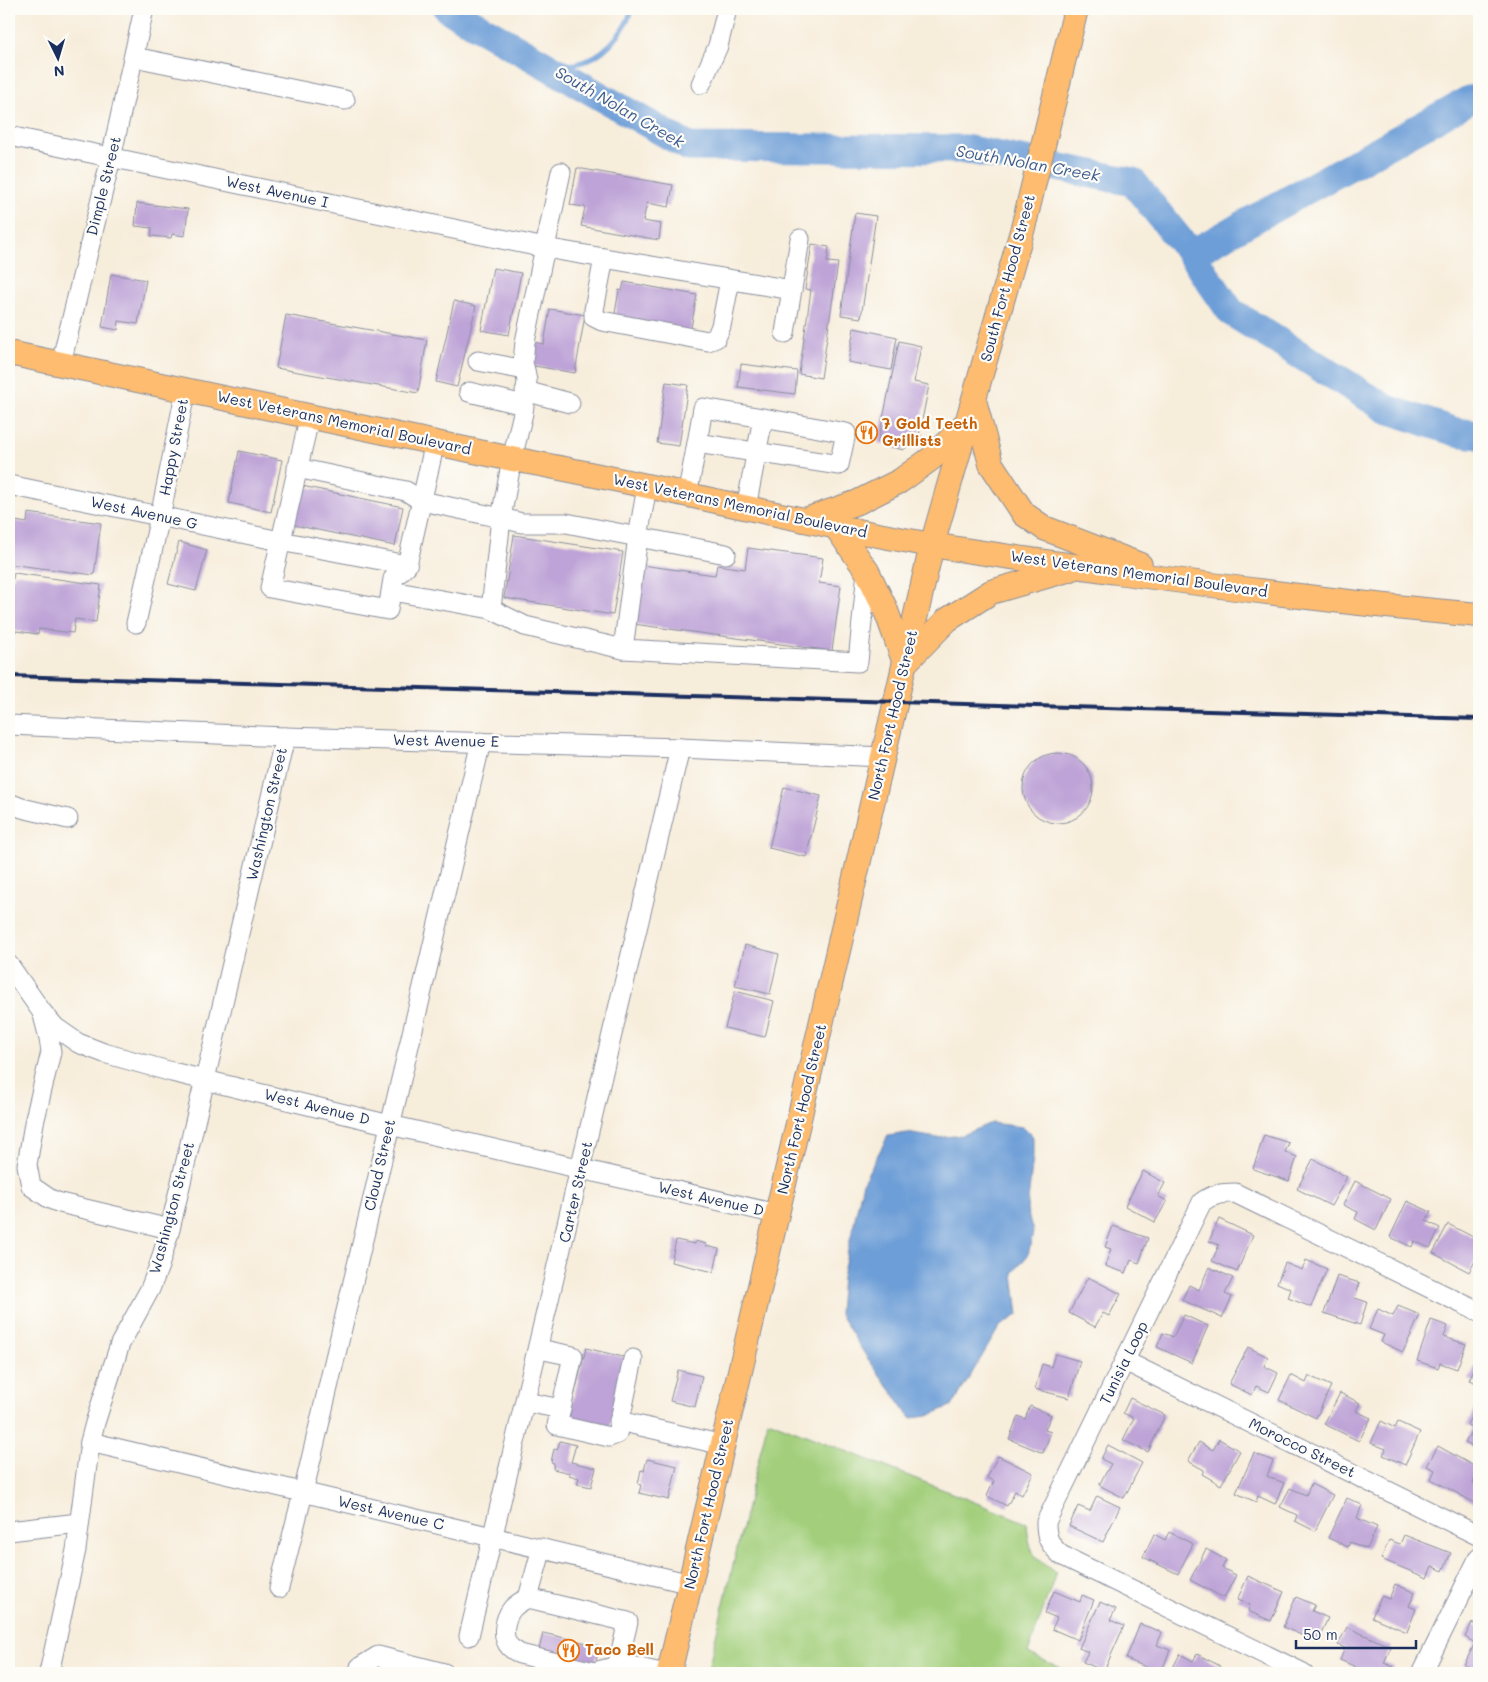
<svg xmlns="http://www.w3.org/2000/svg" width="1488" height="1682" font-family="Mali,sans-serif">
<style>
.green{fill:#a3cf7c;stroke:#5f7f6d}
.water{fill:#6d9ed7;stroke:#44669a}
.lines{fill:none;stroke-linecap:round;stroke-linejoin:round}
.stream{stroke:#6d9ed7;stroke-width:5}
.river{stroke:#6d9ed7;stroke-width:29}
.building{fill:#bda3d7}
.minor-casing{stroke:#898e9c;stroke-width:21}
.major-casing{stroke:#898e9c;stroke-width:26}
.minor{stroke:#fff;stroke-width:19}
.major{stroke:#fdbc6f;stroke-width:24}
.rail{stroke:#1b2f5e;stroke-width:4}
.labels{text-anchor:middle;stroke-width:4.5;stroke-linejoin:round;paint-order:stroke}
.street-label{font-size:15px;fill:#1b2f5e;stroke:#fdfcf7}
.food-label{font-size:15px;font-weight:bold;fill:#c56008;stroke:#fdfcf7;text-anchor:start}
.water-label{font-size:16px;font-style:italic;fill:#3c5b8e;stroke:#fdfcf7}
</style>
<rect width="100%" height="100%" fill="#fdfcf7"/>
<filter id="ink" filterUnits="userSpaceOnUse"><feTurbulence type="fractalNoise" baseFrequency=".02" numOctaves="2"/><feDisplacementMap in="SourceGraphic" scale="10" xChannelSelector="R" yChannelSelector="G"/><feConvolveMatrix kernelMatrix="1 2 1 2 8 2 1 2 1" color-interpolation-filters="sRGB"/></filter>
<filter id="wash" filterUnits="userSpaceOnUse"><feTurbulence type="fractalNoise" baseFrequency=".0096" numOctaves="4" result="noise"/><feDisplacementMap in="SourceGraphic" scale="20" xChannelSelector="R" yChannelSelector="G"/><feGaussianBlur stdDeviation="1.12" result="paint"/><feColorMatrix in="noise" values="0 0 0 0 0 0 0 0 0 0 0 0 0 0 0 0 0 1.4 0 .05"/><feComposite in="paint" operator="in"/></filter>
<g filter="url(#wash)">
<rect width="100%" height="100%" fill="#f7eddb"/>
<path class="green" d="M768 1420 1027 1523C1029 1551 1032 1557 1056 1573L1028 1653 1071 1673H707Z"/>
<polygon class="water" points="991,1123 1023,1127 1033,1137 1033,1157 1027,1210 1033,1232 1028,1255 1013,1273 1018,1315 1000,1326 953,1405 928,1416 911,1418 866,1356 839,1313 842,1277 863,1182 888,1136 907,1133 937,1138 962,1135"/>
<g class="lines">
<path class="stream" d="M547 65C556 65 566 65 575 64 603 58 624 34 632 9"/>
<g class="river">
<polyline points="448,9 689,147 965,149 1133,182 1191,254 1231,312 1387,409 1456,432 1479,435"/>
<polyline points="1191,254 1469,100 1479,99"/>
</g>
</g>
<g id="blocks">
<g class="building">
<polygon points="577,168 673,185 669,207 647,203 643,221 661,224 659,240 581,226 585,207 570,205"/>
<polygon points="137,203 188,209 185,236 172,234 171,238 151,236 152,228 135,226"/>
<polygon points="855,213 876,216 861,318 841,315"/>
<polygon points="812,244 829,247 827,262 838,263 821,378 799,374 811,290 805,289"/>
<polygon points="493,268 521,273 509,335 481,330"/>
<polygon points="111,274 146,280 138,324 119,321 118,330 102,327"/>
<polygon points="624,282 697,295 690,333 614,319 619,290 622,291"/>
<polygon points="454,301 476,306 457,387 436,382"/>
<polygon points="550,309 585,315 575,373 529,365 533,342 544,344"/>
<polygon points="286,315 427,340 418,393 276,368"/>
<polygon points="854,328 897,337 891,370 848,362"/>
<polygon points="899,341 921,346 914,382 929,385 919,435 922,436 903,450 878,443"/>
<polygon points="741,364 797,371 795,394 738,387"/>
<polygon points="666,382 688,385 679,446 657,443"/>
<polygon points="239,451 282,460 271,512 229,503"/>
<polygon points="297,485 403,507 395,546 289,524"/>
<polygon points="28,513 101,523 94,575 9,564 9,520 27,523"/>
<polygon points="514,535 623,552 613,615 504,598"/>
<polygon points="179,542 207,550 196,591 168,584"/>
<polygon points="748,548 823,558 819,583 841,586 832,651 633,624 641,565 715,575 717,565 745,569"/>
<polygon points="14,573 101,585 96,622 75,619 73,633 39,629 38,634 9,630 9,578 13,579"/>
<circle cx="1058" cy="788" r="35"/>
<polygon points="784,787 821,796 806,857 769,848"/>
<polygon points="745,945 779,954 770,994 735,986"/>
<polygon points="735,991 774,1001 765,1037 725,1028"/>
<polygon points="1264,1135 1289,1143 1285,1152 1297,1157 1289,1181 1253,1169"/>
<polygon points="1313,1159 1347,1177 1331,1206 1297,1189"/>
<polygon points="1143,1171 1165,1183 1158,1196 1167,1201 1155,1222 1125,1206"/>
<polygon points="1355,1181 1391,1199 1376,1230 1355,1219 1358,1212 1343,1205"/>
<polygon points="1407,1201 1431,1212 1426,1221 1440,1228 1430,1248 1414,1241 1412,1247 1390,1237"/>
<polygon points="1219,1219 1253,1235 1237,1272 1212,1261 1219,1245 1209,1241"/>
<polygon points="1448,1224 1479,1240 1479,1254 1469,1272 1433,1253"/>
<polygon points="1113,1226 1148,1238 1139,1263 1131,1260 1126,1273 1105,1266 1111,1249 1105,1247"/>
<polygon points="676,1240 695,1244 695,1241 706,1244 706,1246 719,1249 714,1272 671,1262"/>
<polygon points="1306,1260 1327,1269 1311,1307 1288,1298 1291,1289 1277,1283 1285,1263 1302,1270"/>
<polygon points="1209,1267 1233,1278 1225,1294 1232,1297 1222,1318 1182,1300 1189,1285 1199,1290"/>
<polygon points="1337,1276 1360,1283 1355,1298 1367,1302 1360,1325 1324,1313"/>
<polygon points="1088,1277 1121,1294 1109,1316 1103,1313 1095,1327 1069,1313"/>
<polygon points="1398,1306 1420,1315 1403,1352 1381,1342 1384,1335 1369,1329 1378,1309 1393,1316"/>
<polygon points="1184,1315 1208,1326 1192,1363 1157,1347 1163,1333 1173,1337"/>
<polygon points="1431,1320 1448,1326 1444,1337 1466,1344 1457,1369 1440,1363 1438,1368 1417,1361"/>
<polygon points="1248,1347 1268,1357 1264,1366 1278,1373 1269,1392 1256,1386 1252,1395 1229,1384"/>
<polygon points="586,1348 627,1358 609,1431 568,1421"/>
<polygon points="1055,1354 1080,1361 1069,1398 1035,1389 1042,1364 1051,1367"/>
<polygon points="1478,1360 1479,1360 1479,1384 1469,1380"/>
<polygon points="678,1370 702,1376 695,1407 670,1401"/>
<polygon points="1291,1375 1306,1383 1309,1376 1331,1386 1316,1418 1279,1400"/>
<polygon points="1340,1393 1360,1403 1356,1411 1371,1418 1359,1441 1324,1424"/>
<polygon points="1130,1398 1165,1415 1148,1452 1123,1440 1134,1418 1123,1413"/>
<polygon points="1477,1404 1479,1405 1479,1450 1465,1443 1473,1428 1467,1425"/>
<polygon points="1030,1406 1051,1415 1045,1430 1051,1432 1043,1453 1009,1439 1018,1416 1025,1419"/>
<polygon points="1381,1421 1395,1428 1398,1422 1420,1432 1405,1465 1383,1455 1386,1449 1371,1443"/>
<polygon points="1219,1439 1240,1451 1221,1485 1202,1474 1204,1470 1188,1461 1199,1442 1213,1450"/>
<polygon points="560,1441 576,1445 571,1462 596,1468 591,1487 577,1484 579,1478 569,1475 570,1473 553,1469 554,1463 551,1462 554,1449 557,1450"/>
<polygon points="1108,1445 1142,1463 1124,1498 1099,1485 1111,1464 1101,1459"/>
<polygon points="1438,1446 1479,1469 1473,1483 1479,1487 1479,1496 1475,1503 1431,1479 1435,1470 1427,1466"/>
<polygon points="1254,1453 1273,1461 1267,1476 1284,1483 1275,1504 1258,1496 1256,1502 1236,1493"/>
<polygon points="998,1456 1033,1473 1022,1495 1015,1491 1007,1506 987,1496 994,1481 987,1478"/>
<polygon points="647,1459 677,1466 669,1500 639,1493 641,1485 638,1484 641,1470 644,1471"/>
<polygon points="1311,1484 1333,1495 1315,1531 1295,1521 1297,1515 1280,1507 1290,1488 1306,1495"/>
<polygon points="1097,1496 1120,1507 1103,1542 1069,1526 1078,1506 1090,1511"/>
<polygon points="1347,1498 1362,1505 1357,1518 1377,1527 1367,1549 1350,1542 1348,1547 1328,1538"/>
<polygon points="1169,1532 1193,1544 1178,1574 1143,1557 1154,1534 1165,1540"/>
<polygon points="1404,1535 1451,1553 1443,1571 1432,1566 1427,1578 1381,1559 1389,1540 1400,1544"/>
<polygon points="1206,1549 1226,1560 1222,1568 1236,1575 1224,1598 1190,1580"/>
<polygon points="1248,1576 1284,1592 1271,1621 1248,1611 1250,1605 1237,1600"/>
<polygon points="1395,1584 1415,1593 1409,1606 1416,1609 1407,1632 1372,1617 1381,1596 1389,1599"/>
<polygon points="1054,1591 1080,1602 1082,1595 1094,1600 1078,1640 1052,1629 1057,1618 1045,1613"/>
<polygon points="1296,1597 1315,1605 1312,1611 1328,1618 1317,1642 1283,1627"/>
<polygon points="1100,1602 1116,1609 1110,1620 1124,1626 1104,1671 1083,1662 1088,1652 1079,1648"/>
<polygon points="1472,1623 1479,1627 1479,1672 1464,1665 1475,1643 1465,1637"/>
<polygon points="1140,1624 1162,1632 1157,1645 1170,1650 1161,1673 1126,1659"/>
<polygon points="1347,1627 1391,1647 1384,1663 1394,1667 1391,1673 1369,1673 1340,1660 1345,1648 1338,1645"/>
<polygon points="543,1633 600,1646 594,1668 538,1654"/>
<polygon points="1180,1654 1193,1661 1197,1654 1220,1666 1216,1673 1170,1673"/>
</g>
</g>
</g>
<g filter="url(#ink)">
<use href="#blocks" fill-opacity="0" stroke="#898e9c" stroke-width="1"/>
<g class="lines">
<defs>
<g id="minor">
<polyline points="134,57 345,100"/>
<polyline points="701,84 718,46 727,9"/>
<polyline points="9,136 545,248 792,290"/>
<polyline points="561,172 525,342 523,362 527,381 523,413 512,459 501,518 522,523 566,523 726,554"/>
<polyline points="604,258 594,310 594,317 602,321 708,341 716,338 721,326 730,280"/>
<polyline points="785,333 800,239"/>
<polyline points="478,361 525,370"/>
<polyline points="61,363 111,158 144,9"/>
<polyline points="525,391 570,403"/>
<polyline points="469,392 524,405"/>
<polyline points="310,415 270,588 388,610 393,579 407,565 435,442"/>
<polyline points="297,468 406,491 422,501 501,518 491,609"/>
<polyline points="9,485 280,541 407,565"/>
<polyline points="647,487 638,537 623,649 858,662 867,571"/>
<polyline points="687,496 697,443"/>
<polyline points="746,508 763,418 703,408 697,443 839,465 846,433 763,418"/>
<polyline points="392,591 491,609 525,626 623,649"/>
<polyline points="136,623 160,517 186,389"/>
<polyline points="9,725 285,737 680,748 884,757"/>
<polyline points="9,803 22,808 68,819"/>
<polyline points="9,965 42,1012 55,1027 78,1043 104,1053 172,1072 390,1125 777,1214"/>
<polyline points="43,1015 49,1038 51,1052 34,1123 27,1165 31,1186 50,1199 60,1203 170,1229"/>
<polyline points="1125,1361 1479,1536"/>
<polyline points="526,1402 561,1409 573,1356 539,1349"/>
<polyline points="561,1409 557,1425 609,1437 617,1434 633,1359"/>
<polyline points="619,1421 723,1445"/>
<polyline points="90,1442 691,1584"/>
<polyline points="9,1531 79,1523"/>
<polyline points="542,1548 528,1598 628,1622 618,1663 661,1673"/>
<polyline points="279,1588 303,1493 481,742"/>
<path d="M528 1598C522 1601 516 1604 512 1609 504 1619 501 1638 510 1647 513 1650 517 1652 520 1654L594 1672 614 1667 618 1663"/>
<polyline points="469,1636 680,748"/>
<polyline points="49,1673 76,1550 90,1442 95,1423 120,1344 150,1289 159,1266 170,1229 285,737"/>
<polyline points="359,1673 360,1667 378,1656 444,1673"/>
<path d="M1303 1673 1061 1555C1049 1544 1046 1538 1046 1522L1202 1202C1213 1194 1222 1193 1235 1193L1479 1312"/>
<polyline points="1422,1673 1479,1557"/>
</g>
<g id="major">
<path d="M9 353 512 459C653 484 791 521 932 545 993 555 1055 563 1117 572 1238 589 1358 605 1479 615"/>
<polyline points="974,400 991,464 1024,514 1044,528 1140,565"/>
<polyline points="805,520 858,502 900,481 932,458 963,426"/>
<polyline points="836,527 867,571 885,608 905,663"/>
<polyline points="905,663 947,620 991,592 1071,569"/>
<polyline points="669,1673 777,1214 932,545 1024,224 1076,9"/>
</g>
</defs>
<use href="#minor" class="minor-casing"/>
<use href="#major" class="major-casing"/>
<use href="#minor" class="minor"/>
<use href="#major" class="major"/>
<polyline class="rail" points="9,676 1479,719"/>
</g>
</g>
<defs>
<symbol id="restaurant-ring" viewBox="-11 -11 22 22"><circle r="9.5" fill="#fdfcf7" stroke="#e8710a" stroke-width="1.5"/><path d="M-5-6h1v4h1v-4h1v4h1v-4h1v5L-1.5 .5V6h-2V.5L-5-1ZM5-6V6H3V1.5H1.5Q1.5-4 5-6Z" fill="#e8710a"/></symbol>
</defs>
<g fill-rule="evenodd">
<use href="#restaurant-ring" x="854" y="420" width="25" height="25"/>
<use href="#restaurant-ring" x="556" y="1638" width="25" height="25"/>
</g>
<g class="labels">
<g class="street-label">
<text transform="translate(104 186) rotate(-76)" y="5">Dimple Street</text>
<text transform="translate(277 192) rotate(12)" y="5">West Avenue I</text>
<text transform="translate(1008 278) rotate(-75)" y="5">South Fort Hood Street</text>
<text transform="translate(344 423) rotate(12)" y="5">West Veterans Memorial Boulevard</text>
<text transform="translate(174 447) rotate(-79)" y="5">Happy Street</text>
<text transform="translate(740 506) rotate(12)" y="5">West Veterans Memorial Boulevard</text>
<text transform="translate(144 513) rotate(12)" y="5">West Avenue G</text>
<text transform="translate(1139 574) rotate(8)" y="5">West Veterans Memorial Boulevard</text>
<text transform="translate(893 715) rotate(-77)" y="5">North Fort Hood Street</text>
<text transform="translate(446 741) rotate(1)" y="5">West Avenue E</text>
<text transform="translate(267 814) rotate(-77)" y="5">Washington Street</text>
<text transform="translate(317 1107) rotate(14)" y="5">West Avenue D</text>
<text transform="translate(802 1109) rotate(-77)" y="5">North Fort Hood Street</text>
<text transform="translate(380 1165) rotate(-77)" y="5">Cloud Street</text>
<text transform="translate(576 1192) rotate(-77)" y="5">Carter Street</text>
<text transform="translate(711 1199) rotate(13)" y="5">West Avenue D</text>
<text transform="translate(172 1208) rotate(-75)" y="5">Washington Street</text>
<text transform="translate(1124 1363) rotate(-64)" y="5">Tunisia Loop</text>
<text transform="translate(1302 1448) rotate(26)" y="5">Morocco Street</text>
<text transform="translate(709 1504) rotate(-77)" y="5">North Fort Hood Street</text>
<text transform="translate(391 1513) rotate(13)" y="5">West Avenue C</text>
</g>
<g class="food-label">
<text x="882" y="429">7 Gold Teeth<tspan x="882" dy="17">Grillists</tspan></text>
<text x="585" y="1655">Taco Bell</text>
</g>
<g class="water-label">
<text transform="translate(620 107) rotate(30)" y="6">South Nolan Creek</text>
<text transform="translate(1028 163) rotate(10)" y="6">South Nolan Creek</text>
</g>
</g>
<rect width="1488" height="1682" fill="none" stroke="#fdfcf7" stroke-width="30"/>
<g transform="translate(58 58) rotate(175)" stroke="#fdfcf7" stroke-width="4" paint-order="stroke">
<path d="M0-4L9 19L0 12L-9 19Z" fill="#1b2f5e"/>
<text y="-8" font-size="14" font-weight="bold" text-anchor="middle" fill="#1b2f5e">N</text>
</g>
<path d="M1296 1640v8h120v-8" fill="none" stroke="#1b2f5e" stroke-width="2.5"/>
<text x="1303" y="1640" font-size="15" fill="#1b2f5e" stroke="#fdfcf7" stroke-width="4" paint-order="stroke">50 m</text>
</svg>
